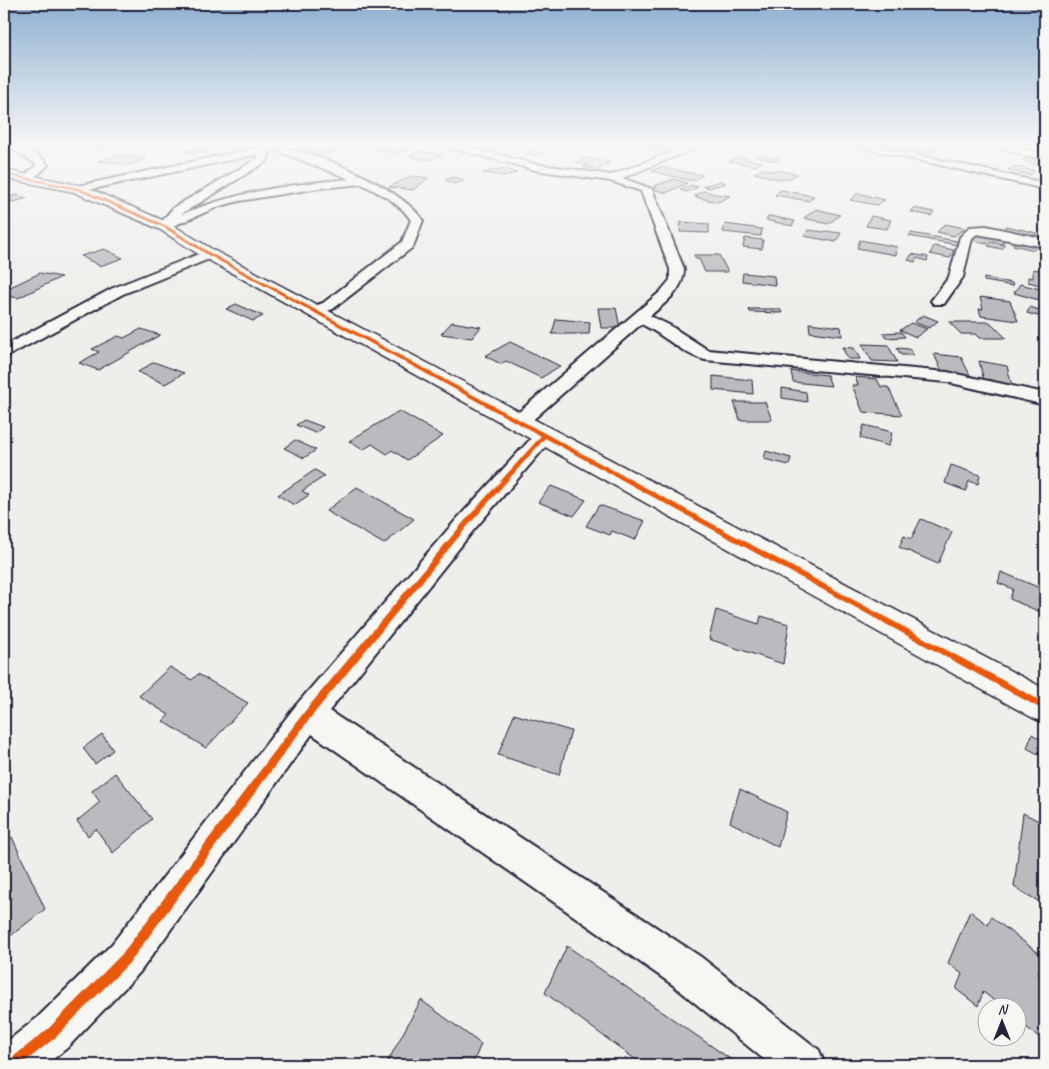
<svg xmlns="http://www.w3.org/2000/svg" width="1049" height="1069" font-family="Caveat,sans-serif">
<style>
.building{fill:#bbbbbf;stroke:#22223b}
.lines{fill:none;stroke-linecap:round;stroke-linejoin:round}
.street-casing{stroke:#22223b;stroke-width:4}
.secondary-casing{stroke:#22223b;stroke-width:3}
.street{fill:#f6f6f2;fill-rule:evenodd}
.secondary{fill:#f6f6f2;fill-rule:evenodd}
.cycleway-casing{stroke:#f6f6f2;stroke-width:3}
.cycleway{fill:#e8590c;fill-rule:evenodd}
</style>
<rect width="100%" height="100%" fill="#eeeeeb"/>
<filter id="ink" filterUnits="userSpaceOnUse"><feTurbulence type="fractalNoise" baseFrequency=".02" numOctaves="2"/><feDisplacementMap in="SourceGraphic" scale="10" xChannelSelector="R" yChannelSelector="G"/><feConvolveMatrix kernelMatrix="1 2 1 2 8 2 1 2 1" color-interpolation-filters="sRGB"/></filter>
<g filter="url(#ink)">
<g class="building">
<polygon points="113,146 102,150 87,147 90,146"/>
<polygon points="231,146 255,146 256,147 238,151"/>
<polygon points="319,146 329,146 324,148 335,152 324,154 303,150"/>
<polygon points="376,146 405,146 411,148 395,154 372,148"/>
<polygon points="645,146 658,146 667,148 661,151 643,147"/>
<polygon points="212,147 216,149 193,154 182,151"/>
<polygon points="919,147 936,150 932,153 915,150"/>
<polygon points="528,150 544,153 538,156 522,153"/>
<polygon points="421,151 442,155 430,160 411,157 414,156 410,155"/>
<polygon points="759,154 779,159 775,161 755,156"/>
<polygon points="119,155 146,159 130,165 98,161"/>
<polygon points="737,157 762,162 755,166 729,161"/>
<polygon points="585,158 610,163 599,169 583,167 588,165 576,162"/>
<polygon points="1025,158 1042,161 1035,164 1022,160"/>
<polygon points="1014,166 1035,171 1030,175 1008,170"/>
<polygon points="661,167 686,172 703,175 692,181 651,171"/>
<polygon points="504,168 517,173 503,176 483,173"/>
<polygon points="763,169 773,171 777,170 797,174 788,179 777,179 754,173"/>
<polygon points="412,176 429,178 413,190 389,187"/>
<polygon points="454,177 465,180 455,184 445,180"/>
<polygon points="674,179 687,183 666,193 653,189 657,187 654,186"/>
<polygon points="720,181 726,183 709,188 703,186"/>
<polygon points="691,185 698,187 687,192 680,190"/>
<polygon points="781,190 814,196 809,201 775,195"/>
<polygon points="704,191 716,194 730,196 718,202 695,197 698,196 695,195"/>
<polygon points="858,193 885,200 877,205 850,200"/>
<polygon points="17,195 27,198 14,202 4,198"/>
<polygon points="914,208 934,212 931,216 911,212"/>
<polygon points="816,209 840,215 828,224 804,218"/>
<polygon points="769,216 795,221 792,226 766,220"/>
<polygon points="871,216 891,220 887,229 866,226"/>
<polygon points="681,222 709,224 709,233 680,232"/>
<polygon points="725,224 762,229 761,236 723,232"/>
<polygon points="945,224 965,228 954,236 937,232"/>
<polygon points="1006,226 1037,233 1034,238 1002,231"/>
<polygon points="808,230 824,232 825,231 841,233 836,242 804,236"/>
<polygon points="978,231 1006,237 1002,244 989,241 987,244 971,240"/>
<polygon points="911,233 957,241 957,245 909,236"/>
<polygon points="745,238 763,240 762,249 743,247"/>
<polygon points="860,240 897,247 896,255 857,248"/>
<polygon points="1016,240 1037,245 1034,250 1013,245"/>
<polygon points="991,242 1005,245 1002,249 988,246"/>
<polygon points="934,246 954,250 950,258 930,254"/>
<polygon points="104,249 123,258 100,266 81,256"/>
<polygon points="912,254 928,257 927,261 917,258 915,262 908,260"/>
<polygon points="694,255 719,255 728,272 705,272 699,259 696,259"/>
<polygon points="1033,269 1045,271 1045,286 1028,282 1028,277 1033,278"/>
<polygon points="40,273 61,277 18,298 4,295 4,290"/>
<polygon points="743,273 774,276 775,285 742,281"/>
<polygon points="984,278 1012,283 1013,286 984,281"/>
<polygon points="1020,284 1044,290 1039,300 1014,293"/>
<polygon points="980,297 1010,301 1018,321 981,316 979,309 983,309"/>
<polygon points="236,304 263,316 253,321 226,309"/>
<polygon points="1030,307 1045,312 1045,318 1027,313"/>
<polygon points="598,308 616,308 620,328 601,328"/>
<polygon points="749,309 780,309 782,313 750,312"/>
<polygon points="923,315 938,321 929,328 914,322"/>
<polygon points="556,319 590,322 589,334 552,334"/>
<polygon points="452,322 481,327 472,338 441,334"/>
<polygon points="949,322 990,322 1006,338 979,338 975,334 961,334"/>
<polygon points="809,323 841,327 842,336 810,332"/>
<polygon points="911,323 927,329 916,337 900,330"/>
<polygon points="141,329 160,335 98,370 79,363 99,352 92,349 118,336 124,338"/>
<polygon points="901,332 905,337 887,338 883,333"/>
<polygon points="510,342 560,366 541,378 506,361 501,364 485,356"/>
<polygon points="862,344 888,345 897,362 872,361"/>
<polygon points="842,347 854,348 860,359 848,359"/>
<polygon points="897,348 909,349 914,355 901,355"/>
<polygon points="934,354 961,357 971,377 943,374"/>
<polygon points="979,361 1007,366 1012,386 984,381"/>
<polygon points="154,362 184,373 165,384 138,372"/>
<polygon points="791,371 827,375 831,386 793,382"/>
<polygon points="713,376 752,380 753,394 713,390"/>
<polygon points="855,377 877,379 881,387 888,387 902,415 863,412 852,385 858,385"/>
<polygon points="782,388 806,392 807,402 782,398"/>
<polygon points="734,402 765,402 772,420 740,420"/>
<polygon points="399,411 443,436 407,460 392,450 387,454 372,444 363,450 349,441"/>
<polygon points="304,420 323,427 315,433 296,425"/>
<polygon points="864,425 892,432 889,446 860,438"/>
<polygon points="295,440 316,450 304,458 284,448"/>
<polygon points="766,451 791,458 789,465 764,459"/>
<polygon points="951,465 980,475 978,484 969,481 966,491 945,483"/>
<polygon points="315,470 325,476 302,491 309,495 294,505 278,495"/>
<polygon points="551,486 586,500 574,516 538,502"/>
<polygon points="357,487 414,519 384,544 326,511"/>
<polygon points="599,505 645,521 635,540 612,531 610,535 586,526"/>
<polygon points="921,519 952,532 938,564 899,547 904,536 911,539"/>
<polygon points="1001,572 1045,590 1045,614 1010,599 1013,589 998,583"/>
<polygon points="716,610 759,624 761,616 789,624 783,664 709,639"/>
<polygon points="170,667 192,680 198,674 248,703 206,748 163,721 169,715 139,696"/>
<polygon points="514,714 571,731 559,775 498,755"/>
<polygon points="102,734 113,750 95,764 83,748"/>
<polygon points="1032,734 1045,742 1045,758 1027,748"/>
<polygon points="115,773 152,819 113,853 96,829 88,836 77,821 100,802 92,791"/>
<polygon points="740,789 787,812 778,847 730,822"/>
<polygon points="1023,813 1045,824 1045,905 1014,887"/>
<polygon points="12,837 45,909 4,941 4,842"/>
<polygon points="970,911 988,925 991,917 1044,957 1038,974 1045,980 1045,1042 1016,1019 1016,1006 1001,1006 983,992 978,1006 956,989 962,974 948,963"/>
<polygon points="567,946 739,1065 643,1065 545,993"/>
<polygon points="421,1000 481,1044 472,1065 390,1065 387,1063"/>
</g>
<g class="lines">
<defs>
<g id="street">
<path d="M9 146C24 146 38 153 48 165L32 180H24V176L37 165Z"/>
<path d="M265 146C307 146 398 185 423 220L413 247 333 309 314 316 306 311 308 308 323 303 402 242 411 220 403 210 388 198 362 184 320 188 239 201 220 206 164 230 158 226 173 208 258 158 259 154 78 192 72 189 78 186ZM272 149 350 179C292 184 234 192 180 215L267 161Z"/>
<path d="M444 146H462L535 164 611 175 687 146H701L622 178 652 189 684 269C684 290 665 303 650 316L669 325 708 350 947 372 1045 393V405L947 382 705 360C682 354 663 334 641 324L527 425H513L510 421 513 417 660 292 670 280V269L641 191 610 181 535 170Z"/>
<polygon points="856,146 876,146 1045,183 1045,189"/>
<polygon points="991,146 1010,146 1045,154 1045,160"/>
<polygon points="986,226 1045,239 1045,247 977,234 972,238 963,277 944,304 934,304 931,301 949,277 960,237 970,227"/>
<polygon points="209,250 216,254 214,257 123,294 4,358 4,346 113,288"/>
<polygon points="545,429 552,431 555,435 552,439 472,532 329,711 701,957 819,1050 825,1065 771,1065 673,985 312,734 140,972 67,1048 46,1065 4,1065 4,1044 37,1018 112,944 297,704 456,520 538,431"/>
</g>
<polygon id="secondary" points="4,170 83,186 169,223 215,251 1045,689 1045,723 1033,718 203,257 159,229 74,192 4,178"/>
</defs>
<use href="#street" class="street-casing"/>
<use href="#secondary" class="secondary-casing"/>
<use href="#street" class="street"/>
<use href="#secondary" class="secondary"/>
<defs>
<polygon id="cycleway" points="4,173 79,188 165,225 210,253 1045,703 1045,711 545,438 466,528 311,717 130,962 56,1037 21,1065 6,1065 8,1061 48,1029 122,954 305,711 462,524 541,436 208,255 163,227 77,190 4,175"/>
</defs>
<use href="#cycleway" class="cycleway-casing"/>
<use href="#cycleway" class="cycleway"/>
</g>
</g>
<linearGradient id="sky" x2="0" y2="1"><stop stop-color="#8eafd1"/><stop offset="0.49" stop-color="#f7f7f6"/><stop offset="1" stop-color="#f7f7f6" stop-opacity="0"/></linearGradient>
<rect width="1049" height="296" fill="url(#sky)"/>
<rect width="1049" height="1069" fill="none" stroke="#f6f6f2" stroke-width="20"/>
<rect x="10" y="10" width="1029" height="1049" fill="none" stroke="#22223b" stroke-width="2" filter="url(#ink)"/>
<g transform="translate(1002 1022)"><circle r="24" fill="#f6f6f2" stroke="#a1a1a9"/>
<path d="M0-4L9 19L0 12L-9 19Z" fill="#22223b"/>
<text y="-8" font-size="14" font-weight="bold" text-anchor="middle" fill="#22223b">N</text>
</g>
</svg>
